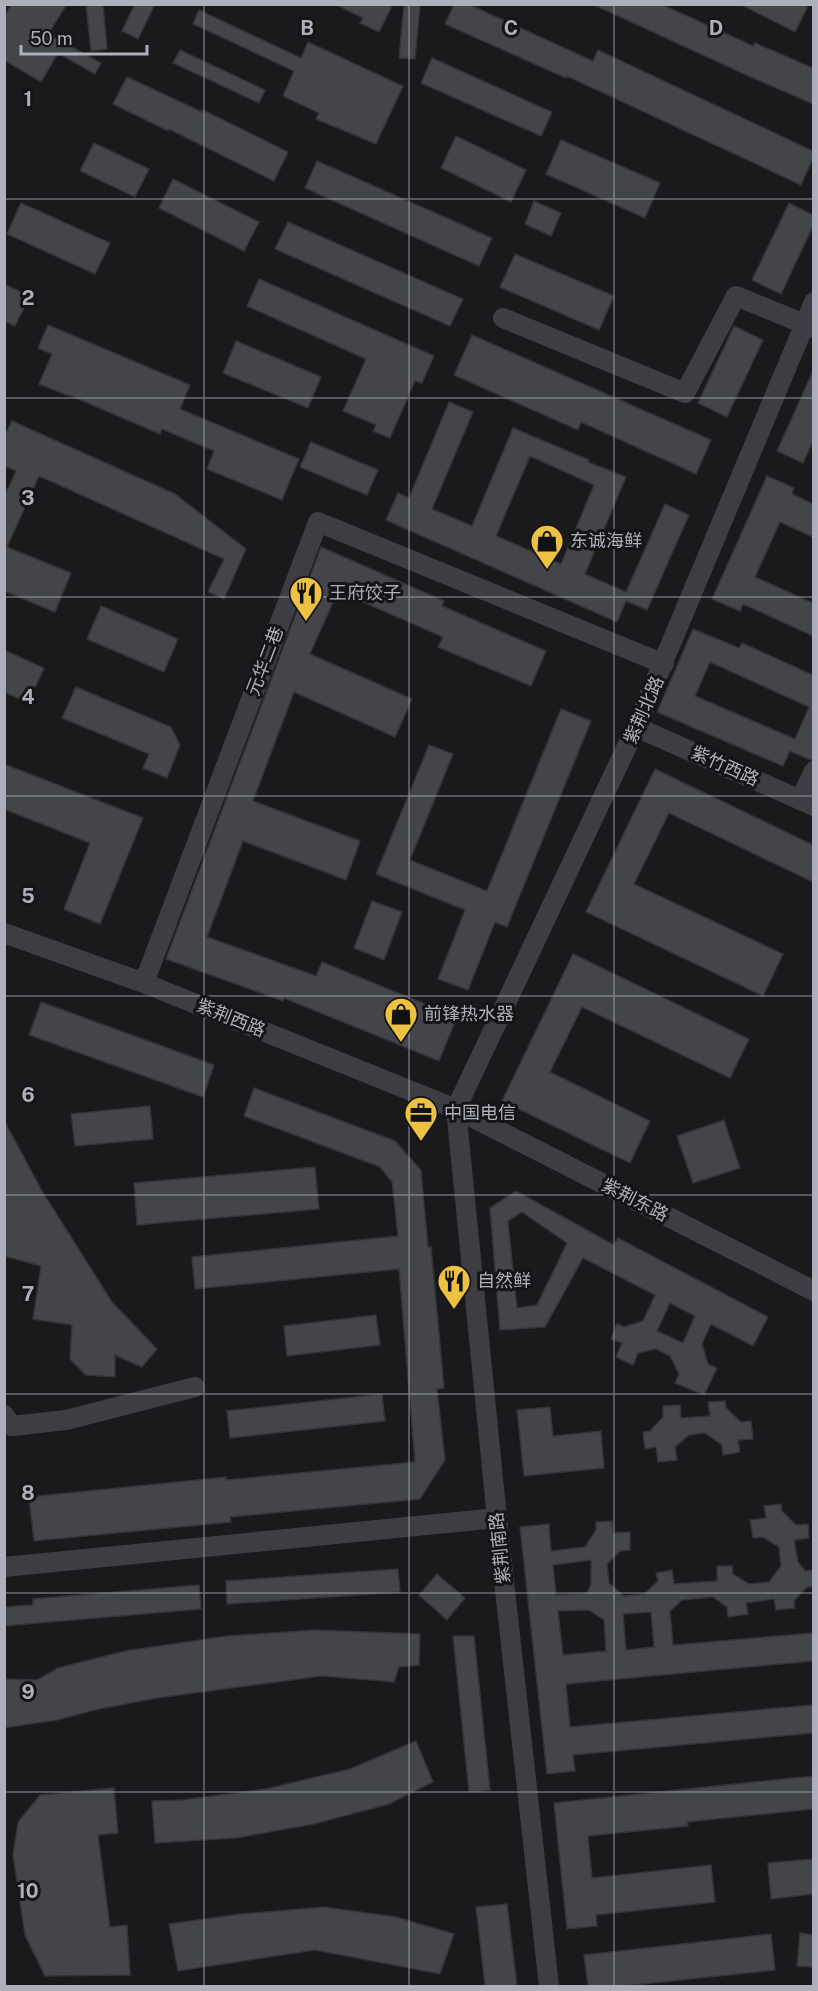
<svg xmlns="http://www.w3.org/2000/svg" width="818" height="1991" font-family="'Public Sans','Noto Sans SC',sans-serif">
<style>
.building{fill:#444549;stroke:#343438;stroke-width:1.5;fill-rule:evenodd}
.lines{fill:none;stroke-linecap:round;stroke-linejoin:round}
.minor{stroke:#3d3d43;stroke-width:20}
.grid{fill:none;stroke:#adb0bb;stroke-width:1.5;stroke-opacity:0.55}
.labels{text-anchor:middle;stroke-width:6;stroke-linejoin:round;paint-order:stroke}
.poi-label{font-size:18px;fill:#adb0bb;stroke:#151517;text-anchor:start}
.street-label{font-size:18px;fill:#adb0bb;stroke:#151517}
.grid-label{font-size:20px;text-anchor:middle;font-weight:bold;fill:#adb0bb;stroke:#151517;stroke-width:6;stroke-linejoin:round;paint-order:stroke}
</style>
<rect width="100%" height="100%" fill="#1a1a1c"/>
<g class="building">
<polygon points="12,4 67,4 48,34 101,63 95,74 58,53 41,82 4,60 4,17"/>
<polygon points="86,4 103,4 107,49 91,51"/>
<polygon points="135,4 155,4 138,39 122,31"/>
<polygon points="335,4 393,4 379,32 360,23 363,18"/>
<polygon points="404,4 420,5 415,59 399,58"/>
<polygon points="454,4 468,4 593,61 598,50 813,151 813,158 801,185 567,76 566,78 445,24"/>
<polygon points="592,4 661,4 753,46 755,43 813,68 813,104 742,73"/>
<polygon points="740,4 809,4 795,32"/>
<polygon points="199,10 301,58 308,42 403,86 376,144 316,119 319,113 283,96 294,71 193,24"/>
<polygon points="180,50 265,90 259,103 173,63"/>
<polygon points="432,58 552,112 541,136 421,83"/>
<polygon points="127,77 202,112 203,110 288,152 274,181 169,129 168,131 113,104"/>
<polygon points="456,136 526,170 511,202 441,168"/>
<polygon points="561,140 660,183 645,218 546,174"/>
<polygon points="94,143 149,169 135,197 80,171"/>
<polygon points="317,161 492,238 479,266 305,188"/>
<polygon points="173,179 259,222 244,251 159,208"/>
<polygon points="534,201 561,213 551,236 525,224"/>
<polygon points="21,203 110,243 95,274 7,234"/>
<polygon points="789,203 813,215 813,226 781,294 752,280"/>
<polygon points="288,222 463,299 450,326 275,249"/>
<polygon points="515,254 614,296 599,330 500,287"/>
<polygon points="259,279 434,356 422,383 415,381 390,438 373,431 376,425 343,411 366,359 247,306"/>
<polygon points="4,284 30,296 15,326 4,321"/>
<polygon points="48,325 190,385 180,409 299,459 282,500 207,469 214,451 162,429 160,434 69,395 69,396 39,384 52,354 38,348"/>
<polygon points="734,326 763,340 727,417 698,403"/>
<polygon points="472,335 711,440 696,474 581,422 578,430 454,375"/>
<polygon points="236,341 321,377 308,408 223,373"/>
<polygon points="813,371 813,441 803,463 777,451"/>
<path d="M449 402 473 412 432 509 472 526 513 428 589 460 588 462 626 477 585 574 626 592 665 504 689 515 647 610 626 601 617 622 386 520 398 493 409 498ZM530 456 594 485 561 564 496 536Z"/>
<polygon points="12,421 175,494 246,549 224,599 208,592 224,559 39,476 7,547 71,573 55,612 4,591 4,497 16,471 4,466 4,437"/>
<polygon points="311,442 378,470 367,495 300,467"/>
<polygon points="767,476 794,488 792,494 813,504 813,537 780,522 755,577 813,603 813,636 743,604 740,611 712,599"/>
<polygon points="321,547 444,601 442,606 546,651 531,686 438,647 443,637 338,591 310,654 412,699 395,737 294,692 253,801 360,841 346,880 243,841 207,937 316,976 322,962 457,1017 439,1061 284,998 283,1001 166,959"/>
<polygon points="101,606 178,639 164,672 87,639"/>
<path d="M693 629 739 648 742 643 813 675V759L810 760 790 751 783 766 657 712ZM710 662 809 707 795 739 695 696Z"/>
<polygon points="4,650 44,668 28,703 4,692"/>
<polygon points="76,687 171,727 180,745 167,778 143,768 149,754 62,718"/>
<polygon points="561,709 591,721 507,927 495,922 468,990 438,979 465,910 376,874 429,745 453,754 410,860 487,891"/>
<polygon points="4,764 143,818 100,924 64,909 90,843 4,809"/>
<polygon points="655,769 813,845 813,882 669,813 634,884 783,954 763,996 586,912"/>
<polygon points="372,901 402,912 384,960 354,948"/>
<polygon points="573,954 749,1039 730,1078 582,1007 550,1072 650,1121 630,1163 502,1101"/>
<polygon points="41,1002 214,1065 203,1097 29,1035"/>
<polygon points="254,1088 395,1141 421,1170 428,1247 431,1247 444,1388 437,1389 445,1460 420,1499 230,1517 231,1522 34,1541 29,1497 226,1477 226,1480 415,1462 399,1269 195,1289 192,1257 398,1236 392,1182 380,1167 244,1116"/>
<polygon points="150,1106 153,1139 75,1146 71,1114"/>
<polygon points="4,1120 42,1191 112,1302 157,1349 142,1367 115,1355 115,1377 86,1375 70,1359 72,1325 33,1319 41,1266 4,1256"/>
<polygon points="724,1120 740,1168 693,1183 677,1136"/>
<polygon points="315,1167 319,1209 137,1225 134,1183"/>
<path d="M516 1191 614 1245 618 1238 768 1317 753 1346 711 1324 702 1344 708 1364 717 1368 704 1395 675 1383 679 1374 670 1356 656 1349 638 1353 633 1365 616 1357 622 1343 611 1339 617 1324 624 1327 643 1321 655 1295 583 1258 545 1327 500 1330 490 1208ZM522 1212 567 1243 537 1305 517 1308 508 1221ZM670 1303 695 1316 683 1343 657 1331Z"/>
<polygon points="376,1315 380,1345 287,1356 284,1326"/>
<polygon points="382,1394 385,1421 230,1438 227,1411"/>
<polygon points="725,1401 726,1408 741,1422 751,1421 753,1439 738,1440 740,1452 723,1455 722,1445 705,1433 689,1435 675,1447 677,1460 658,1462 656,1447 645,1449 643,1432 650,1431 663,1417 663,1406 680,1405 681,1418 710,1416 708,1402"/>
<polygon points="550,1407 553,1436 601,1431 604,1468 524,1476 517,1410"/>
<path d="M781 1504 782 1511 796 1525 808 1524 809 1538 794 1540 798 1562 805 1571 812 1570 813 1586 806 1588 794 1601 795 1608 776 1610 774 1599 746 1603 748 1614 728 1617 727 1607 713 1597 682 1600 670 1611 673 1645 813 1633V1661L566 1684 570 1727 813 1705V1733L573 1755 575 1771 547 1774 520 1527 549 1524 551 1551 585 1547 596 1530V1522L612 1521 613 1533 630 1532V1550L620 1551 607 1564 609 1583 624 1596 644 1594 658 1581 656 1573 672 1570 674 1584 717 1581V1566H732L733 1574 749 1584 769 1582 781 1566 779 1547 763 1537 753 1538 750 1520 766 1518 764 1506ZM591 1560V1584L587 1593 556 1595 553 1565ZM589 1610 604 1620 606 1651 563 1655 558 1611ZM651 1612 654 1647 626 1650 623 1614Z"/>
<polygon points="398,1569 400,1592 227,1604 226,1581"/>
<polygon points="437,1574 465,1598 447,1620 419,1595"/>
<polygon points="199,1585 201,1609 4,1626 4,1607 33,1605 33,1599"/>
<polygon points="315,1630 420,1634 419,1665 399,1667 394,1682 322,1676 157,1698 99,1709 57,1720 4,1728 4,1679 37,1680 58,1668 125,1651 227,1636"/>
<polygon points="453,1636 474,1636 490,1790 469,1792"/>
<polygon points="416,1741 433,1782 389,1804 314,1824 236,1838 155,1843 152,1801 182,1800 266,1789 350,1769"/>
<polygon points="813,1776 813,1809 687,1822 688,1826 588,1836 592,1878 711,1865 715,1902 596,1915 597,1926 567,1929 554,1803"/>
<polygon points="114,1788 118,1833 98,1835 110,1927 127,1925 130,1975 45,1976 25,1935 13,1855 18,1822 40,1795"/>
<polygon points="813,1859 813,1894 771,1899 768,1863"/>
<polygon points="507,1904 517,1986 485,1986 476,1907"/>
<polygon points="324,1907 396,1917 454,1934 440,1974 315,1950 178,1971 169,1924 241,1914"/>
<polygon points="800,1933 813,1935 813,1967 797,1966"/>
<polygon points="771,1934 775,1970 624,1986 588,1986 584,1955"/>
</g>
<g class="lines">
<g class="minor">
<polyline points="503,318 685,393 736,296 814,328"/>
<polyline points="636,727 814,806"/>
<polyline points="800,800 814,771"/>
<polyline points="4,933 144,983 456,1109 814,1291"/>
<polyline points="144,983 318,522 664,664"/>
<polyline points="456,1109 636,727 814,302"/>
<polyline points="456,1109 497,1518 549,1986"/>
<polyline points="4,1415 12,1426 66,1420 195,1387"/>
<polyline points="4,1567 497,1518"/>
</g>
</g>
<path class="grid" d="M204 4V1986M409 4V1986M614 4V1986M4 199H814M4 398H814M4 597H814M4 796H814M4 996H814M4 1195H814M4 1394H814M4 1593H814M4 1792H814"/>
<defs>
<symbol id="shop-pin" viewBox="-11 -11 22 30"><path d="M0 17L-7.5 6A9.5 9.5 0 1 1 7.5 6Z" fill="#edc141" stroke="#151517"/><path d="M-5-2.5h2.3a2.7 3.5 0 0 1 5.4 0H5L5.5 6h-11ZM-1.5-2.5h3a1.5 2.3 0 0 0-3 0Z" fill="#111"/></symbol>
<symbol id="restaurant-pin" viewBox="-11 -11 22 30"><path d="M0 17L-7.5 6A9.5 9.5 0 1 1 7.5 6Z" fill="#edc141" stroke="#151517"/><path d="M-5-6h1v4h1v-4h1v4h1v-4h1v5L-1.5 .5V6h-2V.5L-5-1ZM5-6V6H3V1.5H1.5Q1.5-4 5-6Z" fill="#111"/></symbol>
<symbol id="office-pin" viewBox="-11 -11 22 30"><path d="M0 17L-7.5 6A9.5 9.5 0 1 1 7.5 6Z" fill="#edc141" stroke="#151517"/><path d="M-6-3h4V-5.5h4V-3h4V5H-6ZM-1-4.5V-3h2v-1.5ZM-6 0V1H6V0Z" fill="#111"/></symbol>
</defs>
<g fill-rule="evenodd">
<use href="#shop-pin" x="528" y="522" width="38" height="52"/>
<use href="#restaurant-pin" x="287" y="574" width="38" height="52"/>
<use href="#shop-pin" x="382" y="995" width="38" height="52"/>
<use href="#office-pin" x="402" y="1094" width="38" height="52"/>
<use href="#restaurant-pin" x="435" y="1262" width="38" height="52"/>
</g>
<g class="labels">
<g class="poi-label">
<text x="570" y="547">东诚海鲜</text>
<text x="329" y="599">王府饺子</text>
<text x="424" y="1020">前锋热水器</text>
<text x="444" y="1119">中国电信</text>
<text x="477" y="1287">自然鲜</text>
</g>
<g class="street-label">
<text transform="translate(265 661) rotate(-69)" y="6">元华二巷</text>
<text transform="translate(644 710) rotate(-66)" y="6">紫荆北路</text>
<text transform="translate(725 766) rotate(24)" y="6">紫竹西路</text>
<text transform="translate(231 1018) rotate(22)" y="6">紫荆西路</text>
<text transform="translate(635 1200) rotate(27)" y="6">紫荆东路</text>
<text transform="translate(500 1548) rotate(-96)" y="6">紫荆南路</text>
</g>
</g>
<g class="grid-label">
<text x="307" y="35">B</text>
<text x="511" y="35">C</text>
<text x="716" y="35">D</text>
<text x="28" y="106">1</text>
<text x="28" y="305">2</text>
<text x="28" y="505">3</text>
<text x="28" y="704">4</text>
<text x="28" y="903">5</text>
<text x="28" y="1102">6</text>
<text x="28" y="1301">7</text>
<text x="28" y="1500">8</text>
<text x="28" y="1699">9</text>
<text x="28" y="1898">10</text>
</g>
<rect width="818" height="1991" fill="none" stroke="#adb0bb" stroke-width="12"/>
<path d="M21 45v9h126v-9" fill="none" stroke="#adb0bb" stroke-width="3"/>
<text x="30" y="45" font-size="18" fill="#adb0bb" stroke="#151517" stroke-width="4.5" paint-order="stroke">50 m</text>
</svg>
